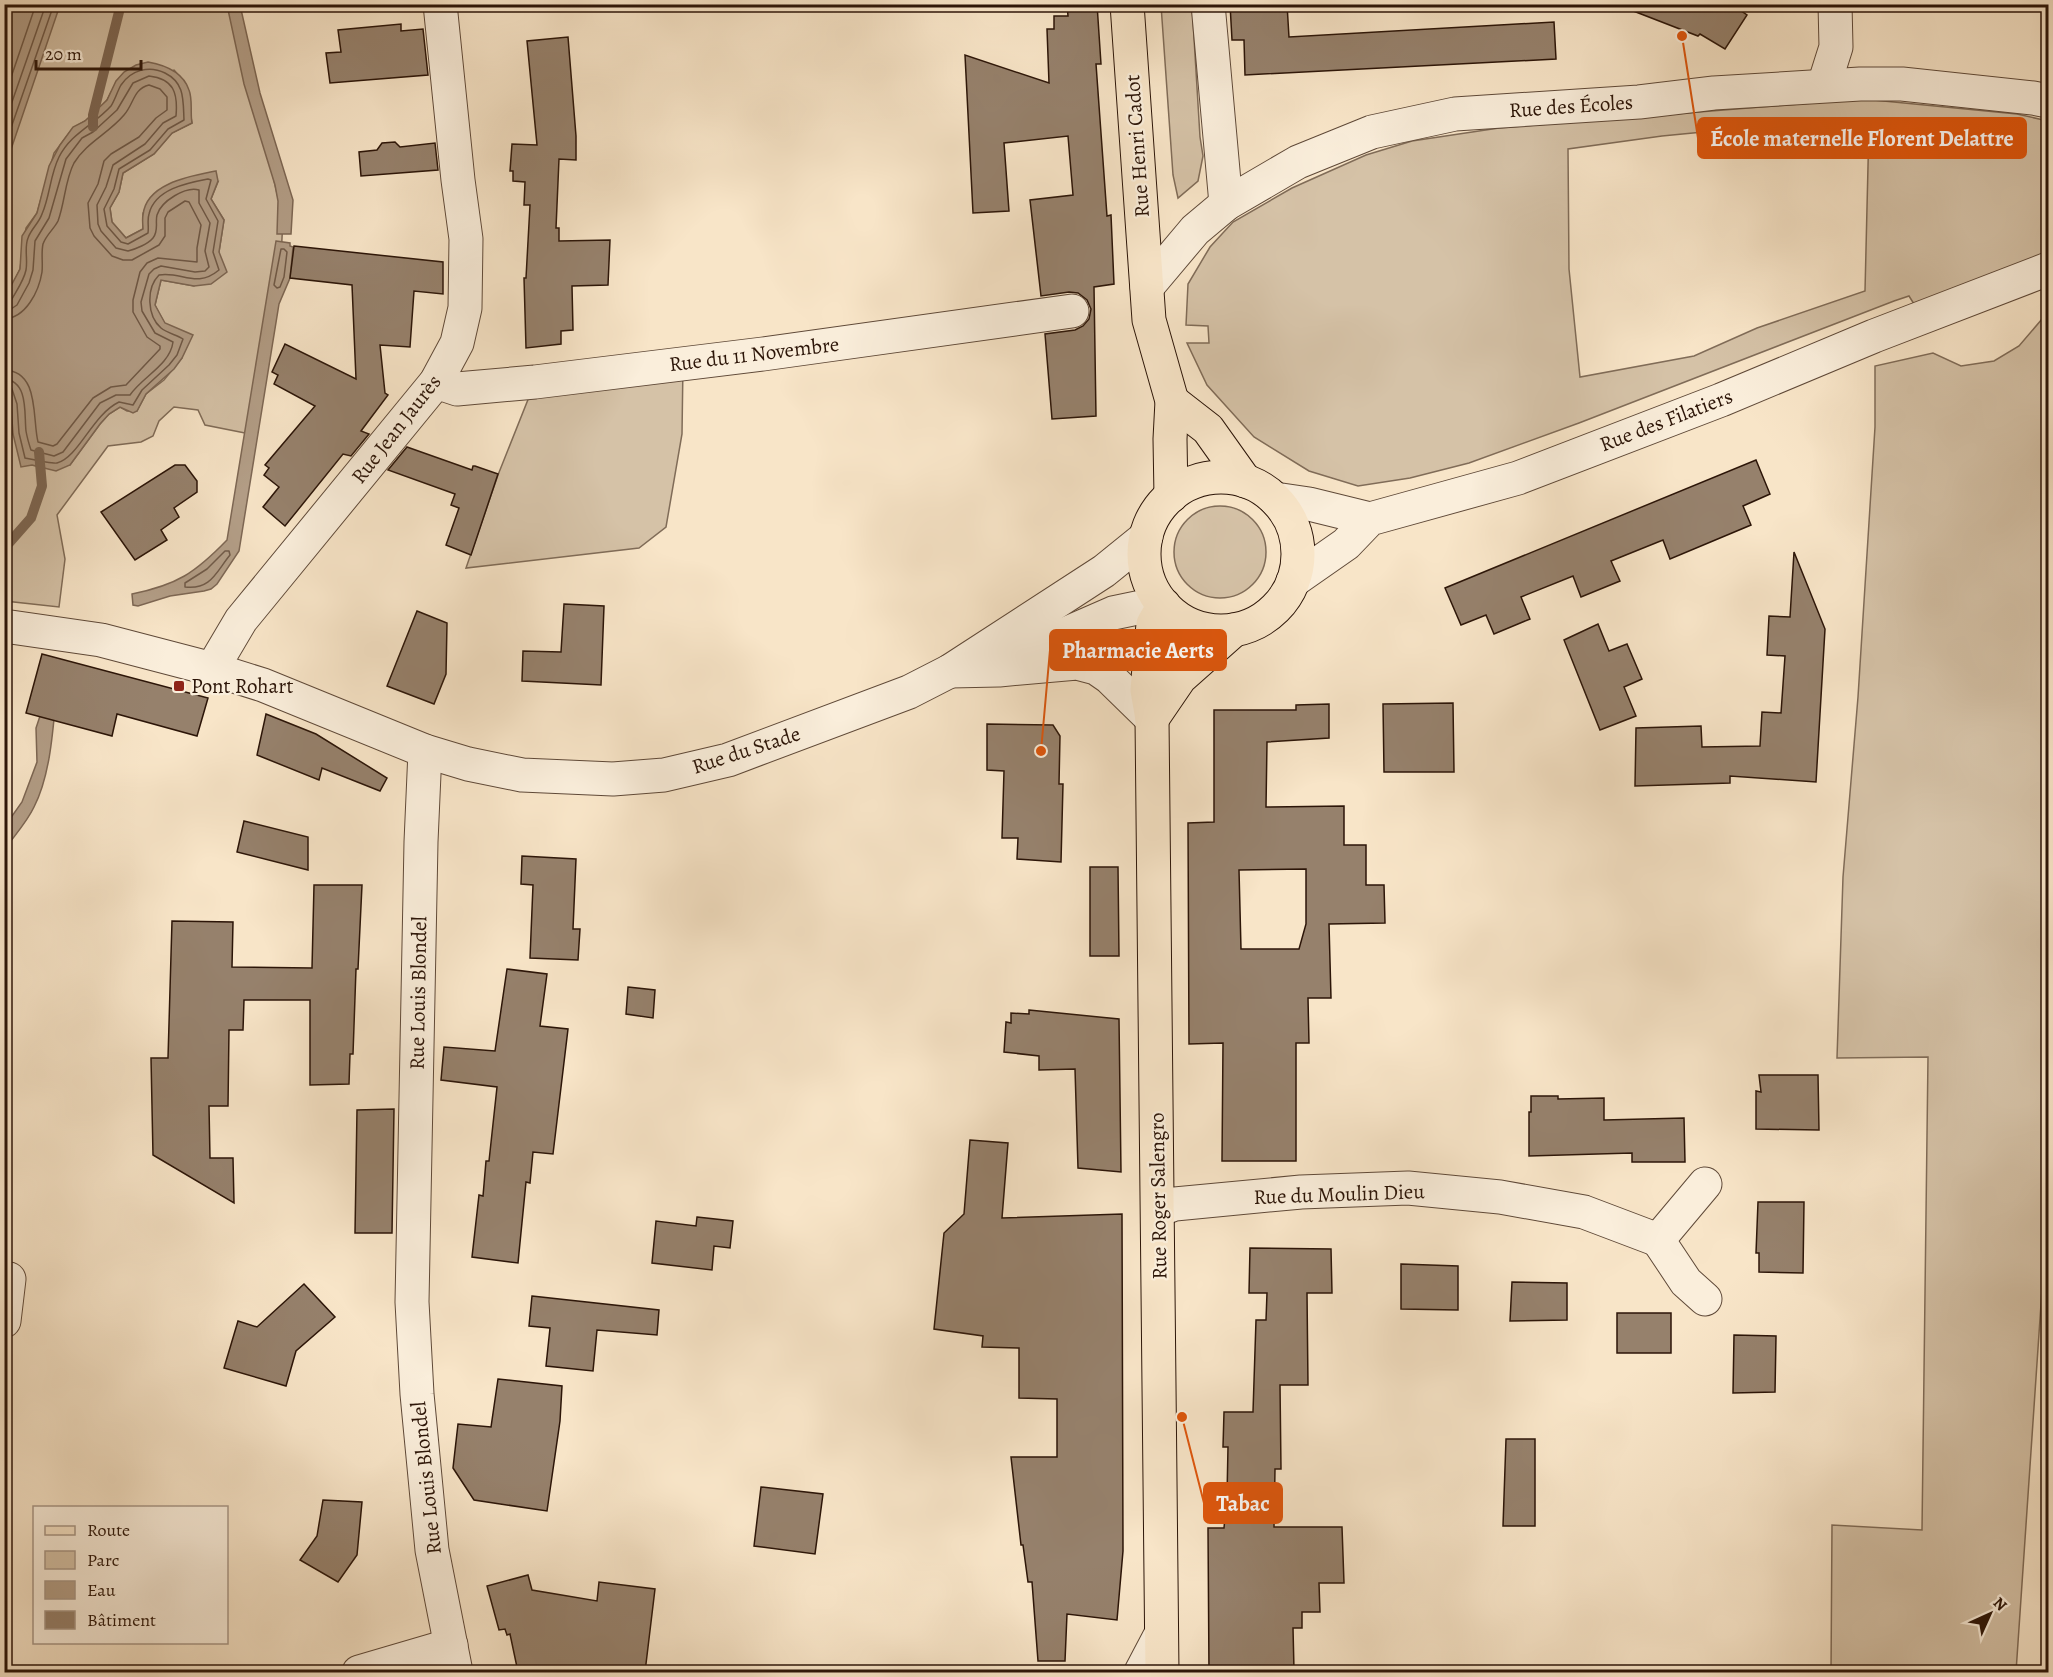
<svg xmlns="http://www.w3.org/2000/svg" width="2053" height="1677" font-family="Alegreya,serif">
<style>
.green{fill:#d5c2a7;stroke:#806c58;stroke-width:1.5;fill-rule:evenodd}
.water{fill:#b39e87;stroke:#7d6754;stroke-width:1.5}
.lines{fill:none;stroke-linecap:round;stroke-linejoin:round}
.shore{stroke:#705a48;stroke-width:1.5}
.stream{stroke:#7d6754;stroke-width:10}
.building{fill:#96816c;stroke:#2c1508;stroke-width:1.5;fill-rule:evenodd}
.minor-casing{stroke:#5f4938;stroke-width:35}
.major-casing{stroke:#2c1508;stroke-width:35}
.minor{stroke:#faeedb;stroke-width:33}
.major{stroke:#f8e5c8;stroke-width:33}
.poi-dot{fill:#8f2418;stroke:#faeedb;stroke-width:2}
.labels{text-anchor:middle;stroke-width:4.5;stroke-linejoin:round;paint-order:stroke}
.street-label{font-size:21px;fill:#2c1508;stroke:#faeedb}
.poi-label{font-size:21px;fill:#2c1508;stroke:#faeedb;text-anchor:start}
.leader{fill:none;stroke:#df560c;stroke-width:2}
.callout-dot{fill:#df560c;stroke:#faeedb;stroke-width:2}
.callout{fill:#df560c;stroke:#df560c;stroke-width:2}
.callout-label{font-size:22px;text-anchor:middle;font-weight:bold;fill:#fff}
</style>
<rect width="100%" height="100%" fill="#f8e5c8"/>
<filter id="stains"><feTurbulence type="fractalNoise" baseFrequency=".00333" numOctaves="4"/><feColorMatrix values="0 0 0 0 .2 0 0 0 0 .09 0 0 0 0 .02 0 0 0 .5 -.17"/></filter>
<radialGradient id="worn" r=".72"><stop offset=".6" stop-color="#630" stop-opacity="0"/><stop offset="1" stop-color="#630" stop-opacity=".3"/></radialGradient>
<g class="green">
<path d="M4 5H233L283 219 280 276 252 433H245L205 425 198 410 174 407 159 421 153 436 141 442 108 446 57 515 65 559 59 607 5 601V386L11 405 13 434 32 465 44 467 70 465 100 424 109 414 120 407 127 411H137L146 394 164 380 182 358 155 305 161 280 194 286 219 252 224 220 211 199 218 182 143 213V229L126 238 112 222 110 208 119 192 123 173 154 154 172 133 192 123C186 96 196 93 174 70L111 92 107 100 101 107 85 121 73 128 54 153 37 213 26 228 20 269 5 299Z"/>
<polygon points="1161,5 1192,5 1200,137 1203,156 1198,181 1178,198 1173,175"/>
<path d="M1863 99 2017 114 2048 121V252L1914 304 1909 296 1894 301 1579 423 1469 463 1410 478 1358 486 1309 471 1254 437 1207 385 1187 343H1209L1208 326 1186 325 1188 284 1210 247 1233 222 1292 188 1366 155 1412 141 1499 128ZM1869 125 1865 291 1757 328 1694 356 1580 377 1569 269 1568 149 1662 136 1765 126Z"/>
<polygon points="2048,312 2048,1260 2044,1260 2016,1672 1831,1672 1832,1525 1922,1530 1928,1057 1837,1058 1843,877 1858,697 1875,427 1875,366 1933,353 1961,366 1994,361 2019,346"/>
<polygon points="683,364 682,434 666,527 639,548 466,568 498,475 535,382"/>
<circle cx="1220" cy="552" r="46"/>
</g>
<g class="water">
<polygon points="7,5 60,5 5,167 4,14"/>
<polygon points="227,5 240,5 260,93 293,200 291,234 277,234 278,201 275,185 244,84"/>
<path d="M148 62C165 65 183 72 189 90 193 100 190 113 192 123L172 133 154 154 123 173 119 192 110 208 112 222 126 238 143 229C143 225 142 220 143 215 146 183 191 176 216 171L218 181 211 199 224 220 219 252 227 272 211 284 194 286 161 280 155 305 165 323 193 335 182 358 174 369 146 394 137 411 133 413 120 407 109 414 100 424 70 465 56 471 32 465 21 467 13 434 11 405 5 386 4 299 20 269 22 236 37 213 49 166 60 145 73 127 85 121 107 100 116 81 124 72 136 65Z"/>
<path d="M276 241 290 243V246L293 247 290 278 279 304 239 551 217 584 211 589 204 591 170 596 138 606 133 605 132 594C177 585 195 573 227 540Z"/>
<path d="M56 697C53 731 50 776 34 807 27 822 14 836 5 849V826L22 802 37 762 36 728 44 704Z"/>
</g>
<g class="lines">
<g class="shore">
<polyline points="4,98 36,4"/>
<polyline points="4,125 46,4"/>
<polyline points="4,148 54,4"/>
<polygon points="281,249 284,249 287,252 284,277 280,287 277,288 274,285"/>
<path d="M4 302 12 299C17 290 24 280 26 270 28 259 24 248 28 238 31 229 39 223 42 214 50 196 50 175 59 157 71 133 94 125 111 106 115 100 117 92 121 85 131 70 149 65 165 73 185 83 183 100 184 120L168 129 150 150 119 169 114 189 104 209 107 226 121 242 128 244 148 233C149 226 147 220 149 214 155 189 187 183 208 179L211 180 206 199 218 221 213 252 219 270C196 289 182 271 159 275 146 288 147 316 161 328 167 333 177 335 183 339L177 355 169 365 142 390 133 405 119 402C92 415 79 457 57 463 53 464 30 459 25 458L19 433 17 404 12 389 4 387"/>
<path d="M4 309H11L17 305 29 283 33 270 35 241 49 218 66 159 82 138 93 132 117 110 133 83 149 76C174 79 178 93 176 116L163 123 145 144 113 165 106 187 97 205 98 224 101 231 116 248 128 251C136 249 148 244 153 238 159 231 155 222 157 215 161 201 186 186 199 190V203L210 223 205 251 209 267 205 271 195 272 161 266 154 269 149 274 141 302 142 311 155 333 173 342C170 365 142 377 130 395H116L100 403 63 452 54 456 31 450C29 444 27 437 26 431 24 414 29 381 4 379"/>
<path d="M4 319C26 318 39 291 42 272 43 263 41 253 43 244 46 235 54 229 58 221 65 202 65 180 74 163 86 143 109 133 124 115 134 104 133 89 149 85L160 89 167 97V110L156 118 139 137 111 154 104 161 98 184 88 203 90 228 94 236 112 256 123 260H132L159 245 165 236V218L168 212 185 201 189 202 201 225 197 248V262L158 258 147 263 140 272 133 300V312L147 337 160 346V349L126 385 111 387 93 398 57 444 53 446 38 442C32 418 40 371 4 370"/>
<path d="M225 551H229L230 555C216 572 211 590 185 587V583L207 569Z"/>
</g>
<g class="stream">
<polyline points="93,127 93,115 121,4"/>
<polyline points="4,545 9,543 31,518 42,486 39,452"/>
</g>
</g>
<g class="building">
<polygon points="1067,4 1097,4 1101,64 1096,64 1107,216 1111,215 1114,284 1094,287 1096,416 1052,419 1045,334 1075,330 1083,326 1089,319 1091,309 1087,300 1078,293 1069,292 1041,296 1030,200 1073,195 1068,136 1004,143 1009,211 973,213 965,55 1049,83 1047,29 1054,29 1054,16 1068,16"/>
<polygon points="1230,4 1287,4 1289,37 1554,22 1556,59 1245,75 1244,40 1232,40"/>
<polygon points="1624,4 1731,4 1747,15 1725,49 1700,34 1698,36 1623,7"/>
<polygon points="401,24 401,31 423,29 428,75 330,83 326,53 341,52 338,30"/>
<polygon points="568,37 576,136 576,160 559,159 556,228 559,228 559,241 610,240 608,285 572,286 573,330 561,331 561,344 526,348 524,278 526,278 530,205 524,205 525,182 513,181 513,171 510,171 512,144 537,145 527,41"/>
<polygon points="395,142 400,147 435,143 438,170 361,176 359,152 377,150 382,143"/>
<polygon points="294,246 443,262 443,294 414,291 410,347 380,345 385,393 388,395 361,431 369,434 351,456 343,454 285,526 263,507 279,487 264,475 269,468 265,465 315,406 274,384 278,375 272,372 285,344 356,379 352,285 290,278"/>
<polygon points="407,447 472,470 473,466 475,466 498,474 471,555 446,545 459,508 451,505 455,494 388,470"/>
<polygon points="1756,460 1770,494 1743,506 1751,525 1670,559 1663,540 1611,561 1620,581 1581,597 1573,576 1521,597 1530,619 1494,634 1486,615 1461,625 1445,588"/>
<polygon points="175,465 185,465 197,481 197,492 174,508 179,517 161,530 167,540 135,560 101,512"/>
<polygon points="1794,552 1825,629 1816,782 1730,776 1730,783 1635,786 1636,728 1701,726 1702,747 1760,746 1762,712 1781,713 1785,656 1767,655 1769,616 1790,617"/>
<polygon points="564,604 604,606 601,685 522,681 523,651 561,652"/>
<polygon points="417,611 447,623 446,674 434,704 387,686"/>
<polygon points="1598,624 1609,651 1627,644 1642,679 1624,687 1636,716 1600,730 1564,640"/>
<polygon points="42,654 208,698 197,736 117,714 112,736 26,713"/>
<polygon points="1453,703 1454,772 1384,772 1383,704"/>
<path d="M1329 704V738L1267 742 1266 807 1344 806V845H1366V885H1384L1385 923 1329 924 1331 998H1308L1309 1043H1296V1161H1222L1223 1043 1189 1044 1188 823 1214 822V710H1296V705ZM1306 869V924L1299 949H1241L1239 870Z"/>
<polygon points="266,714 316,734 387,778 380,791 322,768 319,780 257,755"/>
<polygon points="987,724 1053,725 1060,736 1059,784 1063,784 1061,862 1017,859 1018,838 1002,838 1004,771 987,770"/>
<polygon points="244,821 308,837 308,870 237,852"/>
<polygon points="522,856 576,859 573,929 580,929 578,960 530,958 533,885 521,884"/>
<polygon points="1090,867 1118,867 1119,956 1090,956"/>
<polygon points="314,885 362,885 358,969 356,969 353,1054 350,1054 349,1084 310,1085 310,1000 244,1000 243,1030 229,1030 228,1106 209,1106 210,1158 233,1158 234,1203 153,1155 151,1058 168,1058 172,921 233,922 232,967 312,968"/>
<polygon points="507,969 547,974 540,1026 568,1029 553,1154 533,1152 530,1183 526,1182 518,1263 472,1257 479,1195 483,1196 486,1161 489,1161 497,1087 441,1080 444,1047 495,1051"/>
<polygon points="628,987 655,990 653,1018 626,1014"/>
<polygon points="1029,1010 1119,1019 1121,1172 1078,1168 1075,1069 1039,1070 1039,1056 1004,1052 1006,1022 1011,1023 1011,1013 1029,1014"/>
<polygon points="1759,1075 1818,1075 1819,1130 1756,1129 1756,1091 1761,1092"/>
<polygon points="1531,1096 1558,1096 1558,1099 1604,1098 1604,1120 1684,1118 1685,1162 1632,1162 1632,1153 1529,1156 1529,1112 1531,1112"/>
<polygon points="394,1109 392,1233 355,1233 357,1110"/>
<polygon points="970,1140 1008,1143 1002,1218 1122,1214 1123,1551 1117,1620 1067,1614 1065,1661 1038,1661 1032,1582 1028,1582 1023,1545 1021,1545 1011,1457 1057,1457 1057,1399 1019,1398 1019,1348 982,1347 983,1336 934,1329 944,1233 964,1214"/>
<polygon points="1758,1202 1804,1202 1803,1273 1759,1272 1759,1253 1756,1253"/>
<polygon points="697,1217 733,1221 730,1248 714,1246 712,1270 652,1263 656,1221 696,1226"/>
<polygon points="1250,1248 1331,1249 1332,1293 1307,1293 1308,1385 1280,1385 1281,1469 1275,1469 1274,1527 1342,1527 1344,1583 1319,1583 1320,1612 1302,1612 1302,1628 1293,1628 1294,1670 1260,1670 1260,1672 1209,1672 1208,1528 1224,1528 1227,1496 1228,1447 1223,1447 1224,1412 1253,1412 1256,1320 1266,1320 1267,1293 1249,1293"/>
<polygon points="1401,1264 1458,1266 1458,1310 1401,1309"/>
<polygon points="1512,1282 1567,1283 1567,1320 1510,1321"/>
<polygon points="304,1284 335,1317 296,1351 286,1386 224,1368 238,1321 257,1327"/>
<polygon points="532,1296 659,1310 657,1335 597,1330 593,1371 546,1366 550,1328 529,1326"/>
<rect x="1617" y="1313" width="54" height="40"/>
<polygon points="1734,1335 1776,1336 1775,1392 1733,1393"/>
<polygon points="498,1379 562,1386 560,1421 547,1511 474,1500 453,1468 458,1424 491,1427"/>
<polygon points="1506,1439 1535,1439 1535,1526 1503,1526"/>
<polygon points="761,1487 823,1494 815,1554 754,1546"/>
<polygon points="323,1500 362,1502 357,1555 338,1582 300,1560 317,1536"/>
<polygon points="528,1575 532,1590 597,1601 599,1582 655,1589 645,1672 518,1672 510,1634 507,1635 505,1629 499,1630 487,1586"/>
</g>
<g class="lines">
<defs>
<g id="minor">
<polyline points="1208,4 1226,204"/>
<polyline points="1824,85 1836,47 1835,4"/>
<polyline points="1147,287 1195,230 1226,204 1298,162 1372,132 1455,114 1639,102 1714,93 1860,84 1902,84 2033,98 2048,101"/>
<polyline points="436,382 457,389 535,382 763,354 1072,311"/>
<polyline points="1275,499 1309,504 1370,519"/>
<polyline points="1293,581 1346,544 1370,519 1518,478 1721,400 1874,336 2048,269"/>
<polyline points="4,626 101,640 212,669 263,685 425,751 468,764 522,775 613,779 664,775 728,760 909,692 950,671 1104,571 1146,537"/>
<polyline points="1011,663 1058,637 1113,613 1161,603"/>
<polyline points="212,669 241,620 436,382 457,343 465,308 466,239 458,180 440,4"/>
<polyline points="950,671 999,670 1077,663 1096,668 1109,677 1152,719"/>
<polyline points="425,751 421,842 412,1302 417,1394 432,1550 456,1672"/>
<polyline points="1158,1210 1175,1204 1301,1192 1408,1188 1500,1197 1584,1212 1658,1240 1705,1184"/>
<polyline points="1658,1240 1686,1282 1705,1299"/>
<polyline points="4,1321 9,1279"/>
<polyline points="359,1672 451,1645"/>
<polyline points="1141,1672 1161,1634"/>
</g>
<g id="major">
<polyline points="1127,4 1149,320 1172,401 1170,439 1171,496"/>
<polyline points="1172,401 1208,429 1245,481"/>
<circle cx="1221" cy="554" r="77"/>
<polyline points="1152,719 1180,678 1234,630"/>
<polyline points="1162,1672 1152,719 1147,690 1153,624 1164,605"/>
</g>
</defs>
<use href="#minor" class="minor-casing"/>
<use href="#major" class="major-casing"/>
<use href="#minor" class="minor"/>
<use href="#major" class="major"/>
</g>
<rect class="poi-dot" x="173" y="680" width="12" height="12" rx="3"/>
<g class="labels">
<g class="street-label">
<text transform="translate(1571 106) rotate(-4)" y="7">Rue des Écoles</text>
<text transform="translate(1137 146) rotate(-94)" y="7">Rue Henri Cadot</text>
<text transform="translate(754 354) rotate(-7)" y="7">Rue du 11 Novembre</text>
<text transform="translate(1666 420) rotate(-21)" y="7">Rue des Filatiers</text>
<text transform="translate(396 429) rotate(-52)" y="7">Rue Jean Jaurès</text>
<text transform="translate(746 750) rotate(-18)" y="7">Rue du Stade</text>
<text transform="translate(418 993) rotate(-89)" y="7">Rue Louis Blondel</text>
<text transform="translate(1339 1194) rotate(-2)" y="7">Rue du Moulin Dieu</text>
<text transform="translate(1158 1196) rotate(-91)" y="7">Rue Roger Salengro</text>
<text transform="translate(426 1478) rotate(-96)" y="7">Rue Louis Blondel</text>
</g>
<g class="poi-label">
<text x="191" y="693">Pont Rohart</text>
</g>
</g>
<path class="leader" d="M1682 36L1698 138M1041 751L1050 650M1182 1417L1204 1503"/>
<g class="callout-dot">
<circle cx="1682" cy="36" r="6"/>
<circle cx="1041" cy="751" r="6"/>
<circle cx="1182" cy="1417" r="6"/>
</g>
<g class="callout">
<rect x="1698" y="118" width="328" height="40" rx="6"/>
<rect x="1050" y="630" width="176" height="40" rx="6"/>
<rect x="1204" y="1483" width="78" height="40" rx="6"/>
</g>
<g class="callout-label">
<text x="1862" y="146">École maternelle Florent Delattre</text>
<text x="1138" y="658">Pharmacie Aerts</text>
<text x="1243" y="1511">Tabac</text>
</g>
<rect width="2053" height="1677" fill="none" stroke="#f8e5c8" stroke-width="24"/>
<rect x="6" y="6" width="2041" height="1665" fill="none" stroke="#2c1508" stroke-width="3"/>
<rect x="12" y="12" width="2029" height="1653" fill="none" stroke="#2c1508" stroke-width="1.5"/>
<rect x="33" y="1506" width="195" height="138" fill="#faeedb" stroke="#a89787" stroke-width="1.5"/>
<rect x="45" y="1526" width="30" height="9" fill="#f8e5c8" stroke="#a89787" stroke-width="1.5"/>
<text x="87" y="1536" font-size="18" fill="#2c1508">Route</text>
<rect x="45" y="1551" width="30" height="18" fill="#d5c2a7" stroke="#a89787" stroke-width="1.5"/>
<text x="87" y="1566" font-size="18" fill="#2c1508">Parc</text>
<rect x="45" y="1581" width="30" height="18" fill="#b39e87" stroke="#a89787" stroke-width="1.5"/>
<text x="87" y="1596" font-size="18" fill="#2c1508">Eau</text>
<rect x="45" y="1611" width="30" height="18" fill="#96816c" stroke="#a89787" stroke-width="1.5"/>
<text x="87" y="1626" font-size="18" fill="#2c1508">Bâtiment</text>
<g transform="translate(1990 1614) rotate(45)" stroke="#faeedb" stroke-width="4.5" paint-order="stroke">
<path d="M0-4.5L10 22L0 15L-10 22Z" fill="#2c1508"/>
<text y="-9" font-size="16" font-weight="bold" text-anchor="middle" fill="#2c1508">N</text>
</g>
<path d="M36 60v9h105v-9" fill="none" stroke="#2c1508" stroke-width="3"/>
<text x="45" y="60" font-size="18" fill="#2c1508" stroke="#faeedb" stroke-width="4.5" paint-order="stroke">20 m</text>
<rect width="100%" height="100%" filter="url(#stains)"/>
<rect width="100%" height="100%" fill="url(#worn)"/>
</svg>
